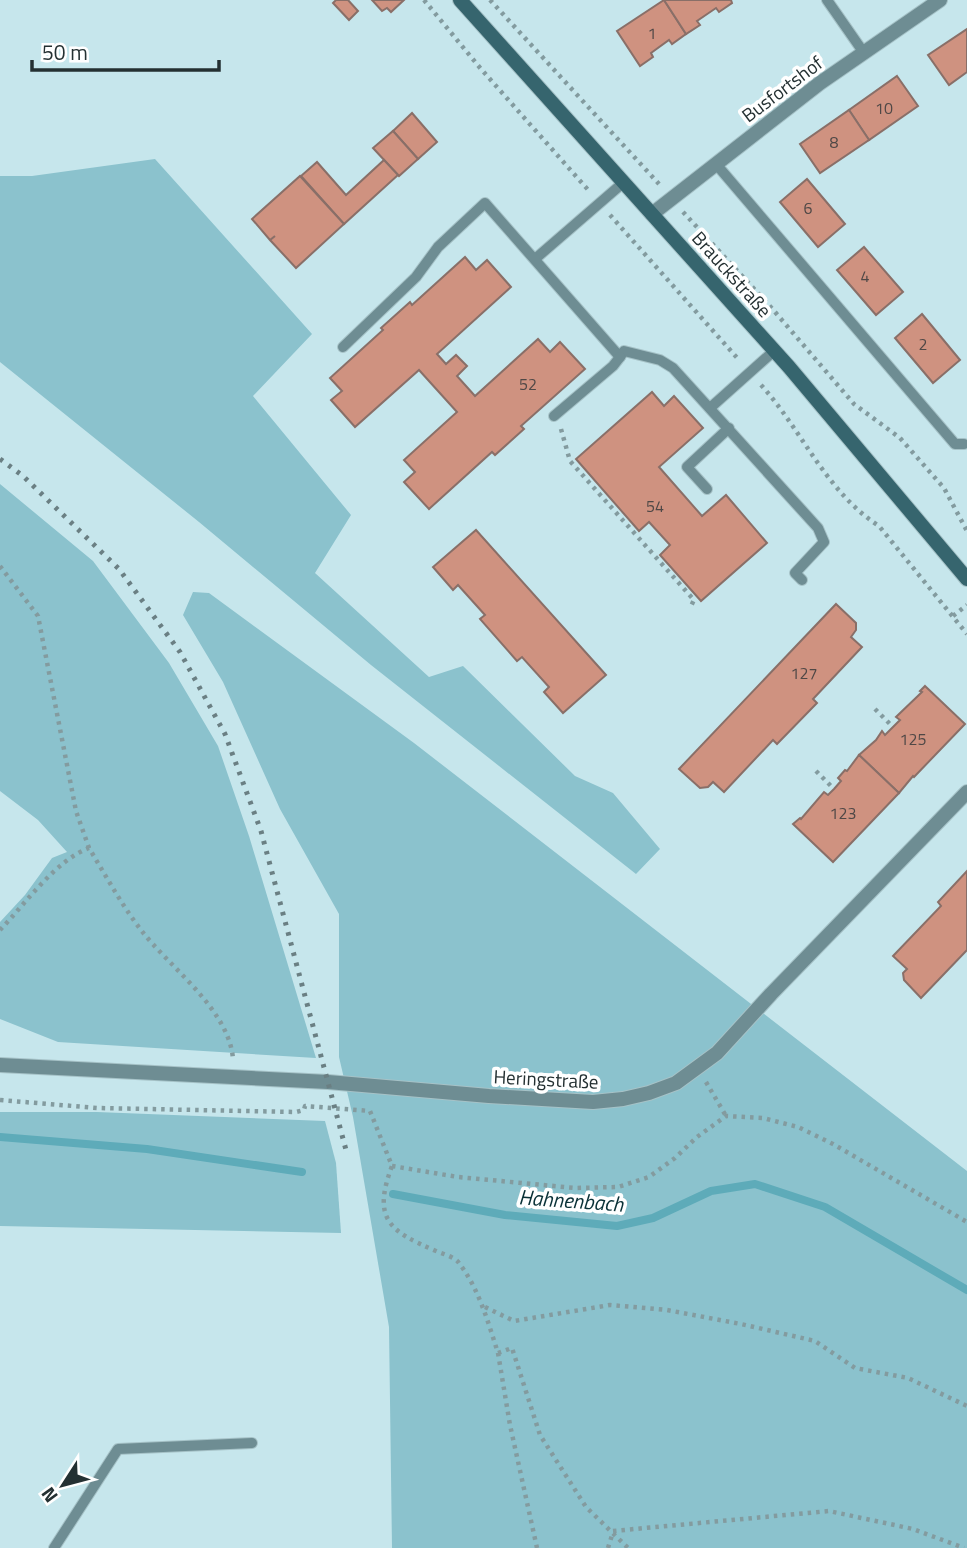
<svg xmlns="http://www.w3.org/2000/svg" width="967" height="1548" font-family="'Titillium Web',sans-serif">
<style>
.green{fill:#8bc2cd}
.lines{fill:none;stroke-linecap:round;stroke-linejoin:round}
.stream{stroke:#5eabb9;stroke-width:8}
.building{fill:#cf9280;stroke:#896f68;stroke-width:2}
.service-casing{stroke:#a6c2c7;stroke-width:12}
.minor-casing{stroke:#a6c2c7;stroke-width:16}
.secondary-casing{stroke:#a6c2c7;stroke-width:16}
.path{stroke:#839b9f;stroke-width:4.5;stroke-dasharray:3.5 5;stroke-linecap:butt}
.service{stroke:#6e8d93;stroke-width:10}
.minor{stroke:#6e8d93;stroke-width:14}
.secondary{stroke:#36656e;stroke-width:14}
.rail{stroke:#6a7f83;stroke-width:5;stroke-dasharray:3.5 7;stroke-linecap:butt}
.labels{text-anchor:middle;stroke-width:7;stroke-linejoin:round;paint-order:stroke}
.number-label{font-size:16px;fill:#4f4846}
.street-label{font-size:19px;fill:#243032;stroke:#fff}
.water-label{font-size:21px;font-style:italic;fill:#0a3137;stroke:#fff}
</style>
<rect width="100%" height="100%" fill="#c6e6ec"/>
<g class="green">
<polygon points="155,159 312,334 253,396 351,515 315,573 429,677 463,666 575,776 613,793 660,849 636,874 371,665 199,522 0,362 0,176 32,176"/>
<polygon points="0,484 93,561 169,663 218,746 249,836 316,1058 58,1042 0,1019 0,922 25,895 52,858 67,852 38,820 0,791"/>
<polygon points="193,592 209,593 414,743 967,1171 967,1548 392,1548 389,1327 353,1117 339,1057 339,914 280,809 223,682 183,615"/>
<polygon points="0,1112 97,1112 325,1121 336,1163 341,1233 0,1226"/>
</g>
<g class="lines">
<g class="stream">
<polyline points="0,1137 147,1149 302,1172"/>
<polyline points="393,1194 505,1215 617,1226 653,1218 711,1191 755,1184 825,1207 967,1290"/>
</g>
</g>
<g class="building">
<polygon points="336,0 348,0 358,11 349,20 333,3"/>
<polygon points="372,0 404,0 391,12 387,8 382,11"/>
<polygon points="664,0 686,34 672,44 669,40 651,53 653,57 640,66 617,31"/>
<polygon points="664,0 731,0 732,3 719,12 716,8 697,21 700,25 686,34"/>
<polygon points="967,29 967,72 949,85 928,55"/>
<polygon points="897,76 918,106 869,140 849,110"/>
<polygon points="849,110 869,140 820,173 800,144"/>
<polygon points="412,113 437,142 418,159 393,131"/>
<polygon points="393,131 418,159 399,176 373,148"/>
<polygon points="384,160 398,175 344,224 301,176 317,162 346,195"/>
<polygon points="300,176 344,224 296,268 270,240 275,236 270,240 252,219"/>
<polygon points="807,179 845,224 818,247 780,202"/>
<polygon points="864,247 903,292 876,315 837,270"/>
<polygon points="465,257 476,270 487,260 511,287 437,354 446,364 456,355 467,366 457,376 475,396 538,339 550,352 560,342 585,369 521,426 524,429 495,455 492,452 429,509 404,482 415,472 404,460 457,412 419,370 355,427 331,400 342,391 330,378 383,330 381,328 410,302 412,305"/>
<polygon points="922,314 960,360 933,383 895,338"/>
<polygon points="652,392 664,406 674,396 703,428 659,467 702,516 726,495 767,543 701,601 660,555 670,545 649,522 639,531 576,459"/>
<polygon points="476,530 606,675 563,713 544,692 549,687 522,657 517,661 480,619 485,615 458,585 453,590 433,567"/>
<polygon points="836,604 856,623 856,630 851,637 862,647 813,699 817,703 777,744 773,740 724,792 713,782 708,787 700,788 679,769"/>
<polygon points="925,686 965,724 914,777 913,776 899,793 859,755 876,740 882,731 885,735 900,720 896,717 922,692 920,691"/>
<polygon points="859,755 899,793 833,862 793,824 800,818 801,819 824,792 828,795 834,789 841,781 838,778 845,770 847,771"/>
<polygon points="967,871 967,950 921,998 904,980 903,973 907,969 893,956 941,906 938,902"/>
</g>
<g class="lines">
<defs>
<g id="service">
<polyline points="827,0 864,53"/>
<polyline points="716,164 955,444 964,444"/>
<polyline points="535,259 624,182"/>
<polyline points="343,347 416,277 438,247 485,203 620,357 624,351 660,360 673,368 818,528 824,542 795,573 802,580"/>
<polyline points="710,408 775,350"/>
<polyline points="554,416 613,366 620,357"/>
<polyline points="707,489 687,467 729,428"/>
<polyline points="54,1548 118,1449 252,1443"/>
</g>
<g id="minor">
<polyline points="652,214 820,83 940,0"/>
<polyline points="0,1065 328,1082 489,1096 593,1102 623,1099 649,1093 676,1083 717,1053 771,994 967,792"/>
</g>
<polyline id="secondary" points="460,0 789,367 967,579"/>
</defs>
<use href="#service" class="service-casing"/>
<use href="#minor" class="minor-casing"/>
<use href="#secondary" class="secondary-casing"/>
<g class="path">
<polyline points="424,0 481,69 590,192"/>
<polyline points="490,0 659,184"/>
<polyline points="683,212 769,305 854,404 900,438 944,488 967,531"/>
<polyline points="610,215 739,360"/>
<path d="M761 385C802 430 826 492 879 526L967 634"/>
<polyline points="561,429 570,461 694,600 691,606"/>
<polyline points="0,566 38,616 76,811 89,848"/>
<polyline points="953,616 967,605"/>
<polyline points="875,709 893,727"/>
<polyline points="816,771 834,789"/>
<path d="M0 930C25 904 56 860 89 848 106 876 121 904 141 930 169 967 229 1009 233 1059"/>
<polyline points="706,1082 726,1116"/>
<path d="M0 1100 97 1108 296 1112 304 1110 305 1106 370 1111 392 1166C372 1219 389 1231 436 1251 443 1254 455 1257 459 1263 479 1289 488 1322 498 1353L512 1348 540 1435 586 1507 628 1548"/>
<polyline points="392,1166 458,1177 575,1188 618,1187 649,1177 675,1158 697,1137 726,1116 763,1118 798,1127 833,1144 967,1222"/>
<polyline points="485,1307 514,1321 610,1305 667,1310 741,1324 815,1341 855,1368 908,1378 967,1406"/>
<polyline points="498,1353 510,1425 537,1548"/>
<polyline points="613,1531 829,1511 913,1529 964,1548"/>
<polyline points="608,1548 613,1532"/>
</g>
<use href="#service" class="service"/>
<use href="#minor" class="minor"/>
<use href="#secondary" class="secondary"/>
<polyline class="rail" points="0,459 23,476 119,569 180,652 225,734 261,831 346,1150"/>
</g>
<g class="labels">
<g class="number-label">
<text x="652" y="39">1</text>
<text x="884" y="114">10</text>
<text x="834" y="148">8</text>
<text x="808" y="214">6</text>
<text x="865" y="282">4</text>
<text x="923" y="350">2</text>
<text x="528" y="390">52</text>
<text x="655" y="512">54</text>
<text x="804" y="679">127</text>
<text x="913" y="745">125</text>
<text x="843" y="819">123</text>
</g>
<g class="street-label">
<text transform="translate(782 89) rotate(-37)" y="7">Busfortshof</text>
<text transform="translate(732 274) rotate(48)" y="7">Brauckstraße</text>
<text transform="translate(546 1079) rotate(3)" y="7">Heringstraße</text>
</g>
<g class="water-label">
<text transform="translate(571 1201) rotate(4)" y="7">Hahnenbach</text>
</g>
</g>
<g transform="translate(63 1485) rotate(234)" stroke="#ffffff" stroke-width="5" paint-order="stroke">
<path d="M0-5L12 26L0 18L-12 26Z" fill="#243032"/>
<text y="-10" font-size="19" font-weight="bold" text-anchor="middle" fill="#243032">N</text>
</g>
<path d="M32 60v10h187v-10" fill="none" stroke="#243032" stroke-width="3.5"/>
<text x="42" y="60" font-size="21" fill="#243032" stroke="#ffffff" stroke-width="5" paint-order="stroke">50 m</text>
</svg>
